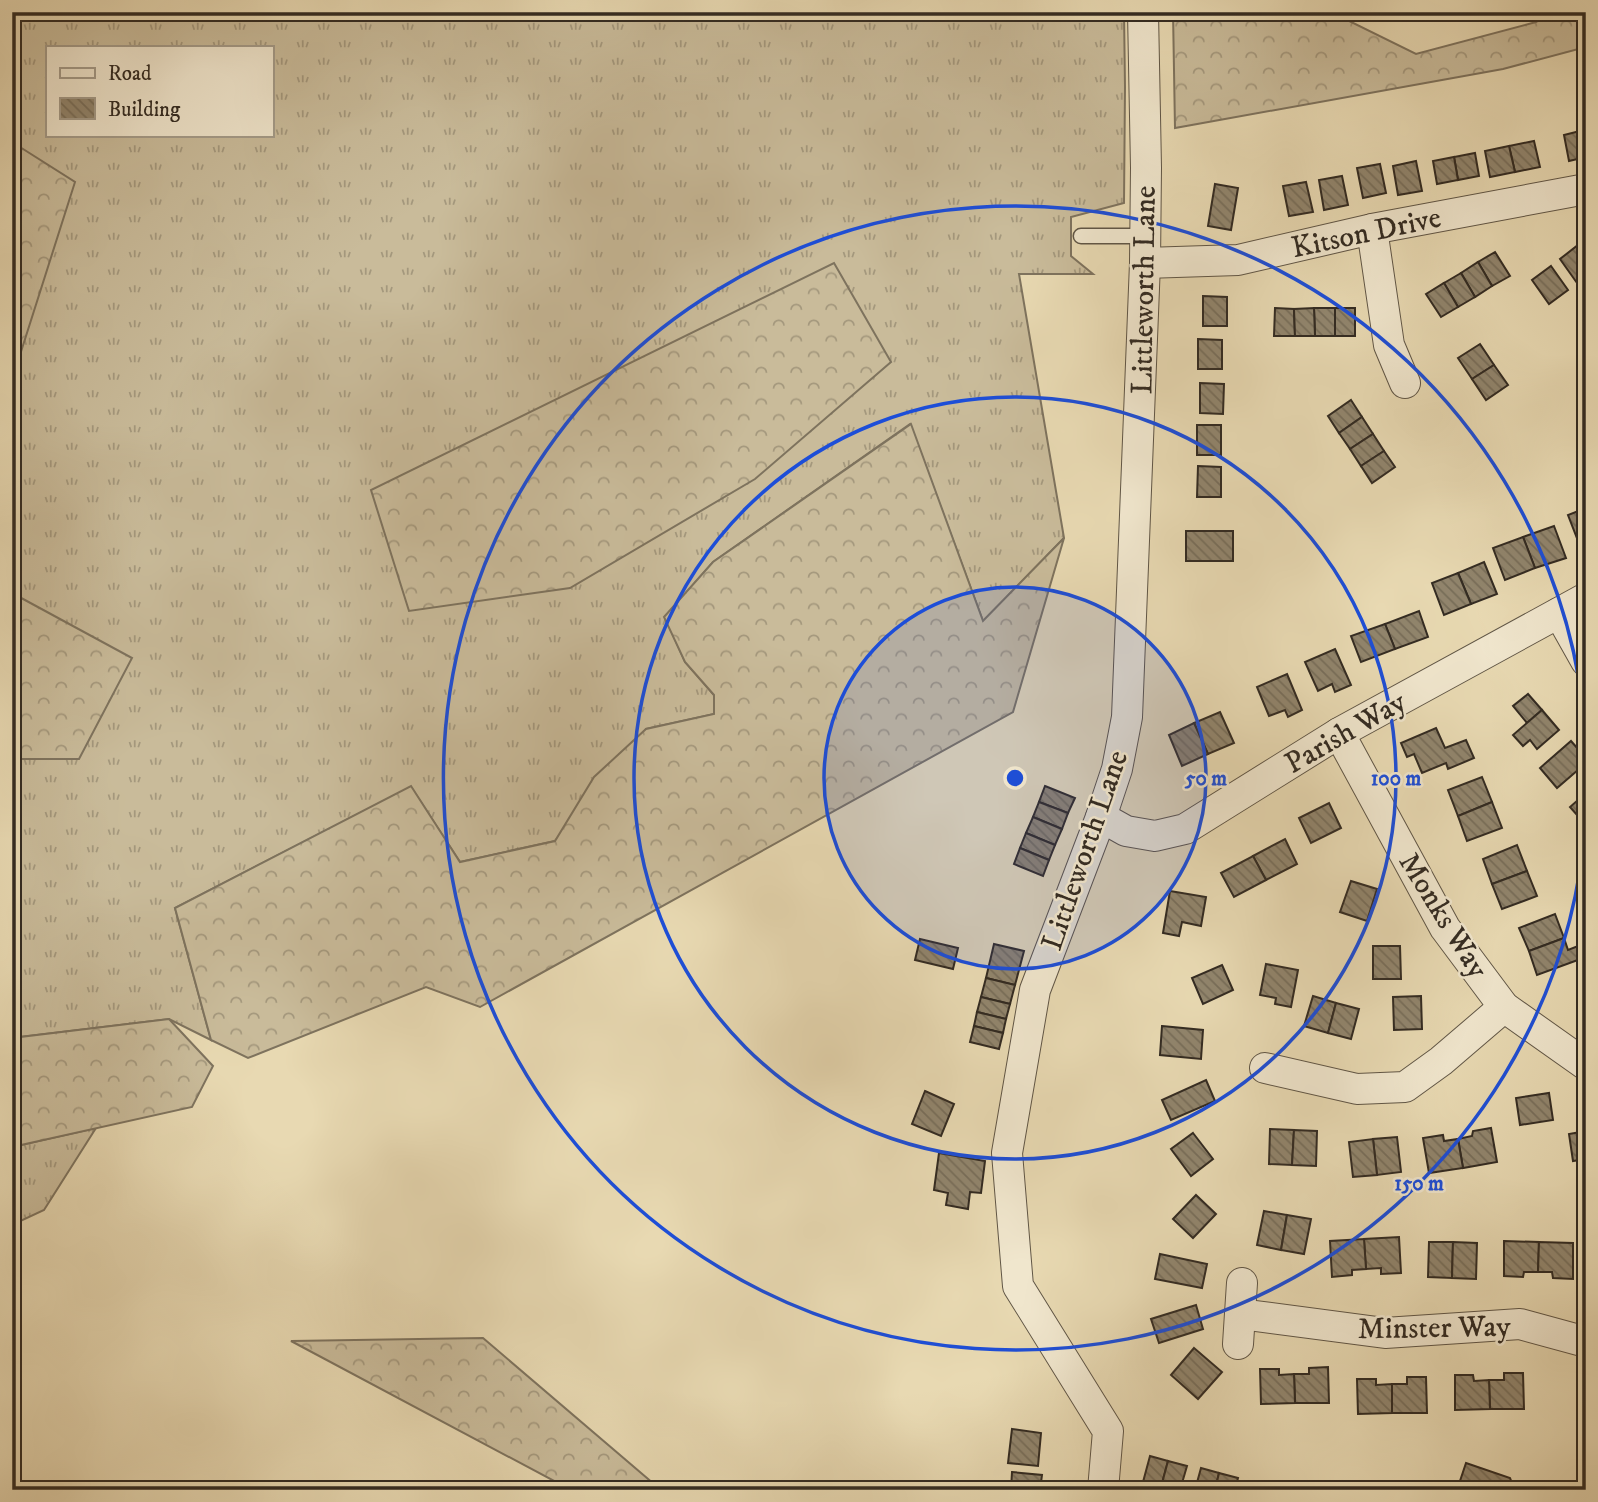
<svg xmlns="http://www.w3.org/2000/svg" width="1598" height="1502" font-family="'IM FELL DW Pica',serif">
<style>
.grass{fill:url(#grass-tufts);stroke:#7e735e;stroke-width:2;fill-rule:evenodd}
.forest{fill:url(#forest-crowns);stroke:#7e735e;stroke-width:2}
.building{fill:url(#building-back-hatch);stroke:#332b22;stroke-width:2}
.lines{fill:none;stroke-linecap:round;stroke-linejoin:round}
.service-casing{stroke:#605646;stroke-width:17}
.minor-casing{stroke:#605646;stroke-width:32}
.service{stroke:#f0e6cd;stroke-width:14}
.minor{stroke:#f0e6cd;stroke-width:30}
.ring{fill:none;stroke:#1d4ed8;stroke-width:3.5}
.labels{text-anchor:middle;stroke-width:5;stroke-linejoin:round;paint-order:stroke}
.street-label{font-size:30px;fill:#332b22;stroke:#f0e6cd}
.centre{fill:#1d4ed8;stroke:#f0e6cd;stroke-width:3.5}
.ring-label{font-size:21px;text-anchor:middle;font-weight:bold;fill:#1d4ed8;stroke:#f0e6cd;stroke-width:5;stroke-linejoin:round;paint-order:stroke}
</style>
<defs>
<pattern id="grass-tufts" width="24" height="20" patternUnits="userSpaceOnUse" patternTransform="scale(1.75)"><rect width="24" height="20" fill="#c9bb9a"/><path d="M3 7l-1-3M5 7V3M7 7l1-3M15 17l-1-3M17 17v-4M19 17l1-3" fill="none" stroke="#a4987d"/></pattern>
<pattern id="forest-crowns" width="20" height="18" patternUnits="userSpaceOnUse" patternTransform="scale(1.75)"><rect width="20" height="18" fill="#c9bb9a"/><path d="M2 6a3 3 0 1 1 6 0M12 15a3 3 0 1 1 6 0" fill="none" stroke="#a4987d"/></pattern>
<pattern id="building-back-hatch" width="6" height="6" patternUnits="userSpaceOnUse" patternTransform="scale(1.75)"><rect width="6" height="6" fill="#91856d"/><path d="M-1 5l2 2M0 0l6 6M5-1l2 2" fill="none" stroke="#776d59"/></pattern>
</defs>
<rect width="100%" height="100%" fill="#e8d9b2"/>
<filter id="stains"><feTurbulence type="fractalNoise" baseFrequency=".00286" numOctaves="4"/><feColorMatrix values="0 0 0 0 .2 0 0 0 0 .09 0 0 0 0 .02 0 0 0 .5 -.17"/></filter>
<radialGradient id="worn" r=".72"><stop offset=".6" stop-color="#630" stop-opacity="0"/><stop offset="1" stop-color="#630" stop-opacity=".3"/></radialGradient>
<g class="grass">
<path d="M12 12H1124L1125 87 1124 203 1071 217V256L1093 274H1019L1064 538 983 621 910 424 713 562 665 617 685 662 714 695V714L646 729 555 841 460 862 411 787 175 908 211 1040 169 1019 12 1038ZM47 47H271V135H47Z"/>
<polygon points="96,1128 44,1210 12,1225 12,1147"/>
</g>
<g class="forest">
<polygon points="1173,12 1331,12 1416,54 1536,22 1553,12 1586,12 1586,47 1503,69 1175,128"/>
<polygon points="12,142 75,182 12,380"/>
<polygon points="834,263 891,362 755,479 570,588 409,611 371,490"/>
<polygon points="911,424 983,621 1064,538 1013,712 480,1007 426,987 248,1058 211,1040 175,908 411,786 460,862 555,841 594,777 646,729 714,714 714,695 685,662 664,617 713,562"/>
<polygon points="12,593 132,658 79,759 12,759"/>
<polygon points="169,1019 213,1066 192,1107 12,1147 12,1038"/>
<polygon points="483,1338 661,1490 571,1490 291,1341"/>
</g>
<g class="building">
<polygon points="1580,131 1586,157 1569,161 1564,135"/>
<polygon points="1534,141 1540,167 1515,172 1509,146"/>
<polygon points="1509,146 1515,172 1490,177 1485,151"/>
<polygon points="1475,153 1479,176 1458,180 1454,157"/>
<polygon points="1454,157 1458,180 1437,184 1433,161"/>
<polygon points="1416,161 1422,191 1398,195 1393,166"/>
<polygon points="1380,164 1386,193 1363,198 1357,168"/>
<polygon points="1342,176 1348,205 1324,210 1319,180"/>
<polygon points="1306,182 1313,212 1289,216 1283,186"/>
<polygon points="1215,184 1238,188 1231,230 1208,226"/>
<polygon points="1578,245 1586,255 1586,277 1577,283 1560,259"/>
<polygon points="1495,252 1510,276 1492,286 1478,262"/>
<polygon points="1478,262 1492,286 1475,297 1461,273"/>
<polygon points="1551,266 1568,290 1549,304 1532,280"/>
<polygon points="1461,273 1475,297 1458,307 1444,283"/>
<polygon points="1444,283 1458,307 1441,317 1426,294"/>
<polygon points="1203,296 1227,297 1227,326 1203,326"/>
<polygon points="1275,308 1294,309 1295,336 1274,336"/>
<polygon points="1314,308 1335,308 1335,336 1315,336"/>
<polygon points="1314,308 1315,336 1295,336 1294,309"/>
<rect x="1335" y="308" width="20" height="28"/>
<polygon points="1198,339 1222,340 1222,369 1198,369"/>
<polygon points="1480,344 1494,365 1472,379 1458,358"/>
<polygon points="1494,365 1508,385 1486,400 1472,379"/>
<polygon points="1200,383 1224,384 1223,414 1200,413"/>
<polygon points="1351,400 1362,417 1339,433 1328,416"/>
<polygon points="1362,417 1373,434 1350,449 1339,433"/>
<rect x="1197" y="425" width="24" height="30"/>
<polygon points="1373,434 1384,451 1361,466 1350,449"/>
<polygon points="1384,451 1395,467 1372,483 1361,466"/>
<polygon points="1198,466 1221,467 1221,497 1197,497"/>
<polygon points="1586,508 1586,544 1580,546 1568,515"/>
<polygon points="1554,526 1566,558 1535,568 1523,537"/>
<rect x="1186" y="531" width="47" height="30"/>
<polygon points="1523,537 1535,568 1505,580 1493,548"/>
<polygon points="1484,562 1497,594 1471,604 1458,573"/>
<polygon points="1458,573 1471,604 1444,615 1432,583"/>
<polygon points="1419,611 1428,637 1395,649 1385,624"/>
<polygon points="1385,624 1395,649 1361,662 1351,636"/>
<polygon points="1335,649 1351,685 1335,692 1332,684 1318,691 1305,662"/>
<polygon points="1287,674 1302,710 1288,717 1285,710 1269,716 1257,687"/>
<polygon points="1528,694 1542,710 1527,723 1513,706"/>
<polygon points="1542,710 1559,730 1537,749 1530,740 1523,746 1513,735"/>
<polygon points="1220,712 1234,743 1208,754 1194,723"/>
<polygon points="1194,723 1208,754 1182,766 1169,735"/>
<polygon points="1436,728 1445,748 1466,740 1474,758 1448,769 1446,763 1422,773 1414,754 1407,757 1401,743"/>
<polygon points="1571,741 1586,758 1586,763 1557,788 1540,768"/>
<polygon points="1482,777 1492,802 1458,816 1448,790"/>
<polygon points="1045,786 1075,798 1068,813 1039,802"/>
<polygon points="1586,793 1586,825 1570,807"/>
<polygon points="1039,802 1068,813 1062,829 1033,817"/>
<polygon points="1492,802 1502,828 1467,841 1458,816"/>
<polygon points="1329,803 1341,828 1311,843 1299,818"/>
<polygon points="1033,817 1062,829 1055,845 1026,833"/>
<polygon points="1026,833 1055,845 1049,860 1020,848"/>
<polygon points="1285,839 1297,864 1266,880 1253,856"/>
<polygon points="1517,845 1527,871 1492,884 1483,859"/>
<polygon points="1020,848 1049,860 1043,876 1014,864"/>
<polygon points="1253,856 1266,880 1234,897 1221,873"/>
<polygon points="1527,871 1537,896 1502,909 1492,884"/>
<polygon points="1351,881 1377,889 1367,921 1340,912"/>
<polygon points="1170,891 1206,897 1201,926 1182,922 1179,936 1163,933"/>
<polygon points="1555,914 1564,938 1529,951 1519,928"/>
<polygon points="1564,938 1568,950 1586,943 1586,957 1537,975 1529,951"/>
<polygon points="920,939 958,948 953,969 915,960"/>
<polygon points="994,944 1024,951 1015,985 986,978"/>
<polygon points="1373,946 1400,946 1401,979 1373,979"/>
<polygon points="1266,964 1298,970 1291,1007 1275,1004 1276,998 1260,995"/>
<polygon points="1222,965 1233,990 1203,1004 1192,978"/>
<polygon points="986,978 1015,985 1010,1004 981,997"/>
<polygon points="1313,996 1336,1003 1328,1033 1304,1026"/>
<polygon points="1421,996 1422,1029 1394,1030 1393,997"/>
<polygon points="981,997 1010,1004 1006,1019 977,1012"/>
<polygon points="1336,1003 1359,1009 1351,1039 1328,1033"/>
<polygon points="977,1012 1006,1019 1003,1033 974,1026"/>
<polygon points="974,1026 1003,1033 999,1049 970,1042"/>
<polygon points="1162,1026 1203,1030 1201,1059 1160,1055"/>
<polygon points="1206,1080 1215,1101 1171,1120 1162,1100"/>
<polygon points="925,1091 954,1104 941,1136 912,1124"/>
<polygon points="1549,1093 1553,1120 1520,1125 1516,1098"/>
<polygon points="1491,1128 1497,1162 1463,1168 1458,1139 1472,1136 1473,1131"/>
<polygon points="1270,1129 1294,1130 1292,1165 1269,1164"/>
<polygon points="1294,1130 1317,1131 1316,1166 1292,1165"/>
<polygon points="1586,1131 1586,1159 1573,1161 1569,1134"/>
<polygon points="1193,1133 1213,1159 1191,1176 1171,1149"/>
<polygon points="1443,1135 1444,1141 1458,1139 1463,1168 1429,1173 1423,1138"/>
<polygon points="1397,1137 1401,1172 1377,1175 1373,1139"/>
<polygon points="1373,1139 1377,1175 1353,1177 1349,1142"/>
<polygon points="939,1153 985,1161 981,1193 970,1192 968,1209 946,1205 948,1193 934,1190"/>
<polygon points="1196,1195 1216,1214 1193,1238 1173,1219"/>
<polygon points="1264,1211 1287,1215 1281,1250 1257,1245"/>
<polygon points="1287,1215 1311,1219 1304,1254 1281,1250"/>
<polygon points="1399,1237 1401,1273 1381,1274 1381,1268 1366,1269 1364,1239"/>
<polygon points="1364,1239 1366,1269 1352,1270 1352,1275 1332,1277 1330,1241"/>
<polygon points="1504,1241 1539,1242 1538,1272 1524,1272 1523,1277 1504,1276"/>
<polygon points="1429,1242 1453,1242 1452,1278 1428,1277"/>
<polygon points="1453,1242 1477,1243 1476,1279 1452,1278"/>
<polygon points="1539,1242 1573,1243 1573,1279 1553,1278 1552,1272 1538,1272"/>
<polygon points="1160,1254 1207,1264 1202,1288 1155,1279"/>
<polygon points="1196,1305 1203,1329 1159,1343 1151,1319"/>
<polygon points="1194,1348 1222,1372 1198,1399 1171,1375"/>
<polygon points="1328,1367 1329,1403 1295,1403 1294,1374 1309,1374 1309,1368"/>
<polygon points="1260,1369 1279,1369 1279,1375 1294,1374 1295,1403 1261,1404"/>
<polygon points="1504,1373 1523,1373 1524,1409 1490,1409 1489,1380 1504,1380"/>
<polygon points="1455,1375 1473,1375 1474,1381 1489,1380 1490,1409 1455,1410"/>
<polygon points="1407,1377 1426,1377 1427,1413 1392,1413 1392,1384 1407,1384"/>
<polygon points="1357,1379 1376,1379 1376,1385 1392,1384 1392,1413 1358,1414"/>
<polygon points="1012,1429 1041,1433 1038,1466 1008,1463"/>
<polygon points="1150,1456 1168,1461 1161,1487 1143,1482"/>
<polygon points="1168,1461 1187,1466 1180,1490 1171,1490 1161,1487"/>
<polygon points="1466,1463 1510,1478 1514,1488 1512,1490 1457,1490"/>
<polygon points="1201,1468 1219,1473 1215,1490 1195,1490"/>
<polygon points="1012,1472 1042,1475 1040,1490 1011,1490"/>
<polygon points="1219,1473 1238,1478 1235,1490 1215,1490"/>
</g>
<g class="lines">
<defs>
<polyline id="service" points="1081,236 1145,236"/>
<g id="minor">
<polyline points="1372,229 1389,345 1405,383"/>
<polyline points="1145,263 1238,260 1372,229 1586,189"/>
<polyline points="1559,613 1586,661"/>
<polyline points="1339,733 1445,928 1504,1007 1586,1065"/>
<polyline points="1101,817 1126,831 1155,836 1185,829 1339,733 1586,598"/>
<polyline points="1265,1068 1357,1089 1405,1087 1441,1061 1504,1007"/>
<polyline points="1240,1314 1385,1333 1520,1324 1586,1342"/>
<polyline points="1238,1344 1242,1283"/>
<polyline points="1103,1490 1108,1431 1018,1286 1007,1153 1035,990 1101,817 1117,769 1127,717 1145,263 1146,168 1143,12"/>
</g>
</defs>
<use href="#service" class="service-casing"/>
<use href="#minor" class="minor-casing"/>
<use href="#service" class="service"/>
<use href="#minor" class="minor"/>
</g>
<circle cx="1015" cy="778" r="191" fill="#1d4ed8" fill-opacity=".12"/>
<g class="ring">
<circle cx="1015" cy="778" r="191"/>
<circle cx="1015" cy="778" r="381"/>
<path d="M1586 818A572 572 0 1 1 1586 738"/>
</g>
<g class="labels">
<g class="street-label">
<text transform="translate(1366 232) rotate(-12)" y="10">Kitson Drive</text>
<text transform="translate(1143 290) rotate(-89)" y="10">Littleworth Lane</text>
<text transform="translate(1345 732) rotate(-30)" y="10">Parish Way</text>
<text transform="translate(1084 850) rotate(-71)" y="10">Littleworth Lane</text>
<text transform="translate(1444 915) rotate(58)" y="10">Monks Way</text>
<text transform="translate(1434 1327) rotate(-1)" y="10">Minster Way</text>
</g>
</g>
<circle cx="1015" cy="778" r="10" class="centre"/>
<g class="ring-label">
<text x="1206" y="785">50 m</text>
<text x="1396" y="785">100 m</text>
<text x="1419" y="1190">150 m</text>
</g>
<rect width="1598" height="1502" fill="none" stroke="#e8d9b2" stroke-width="42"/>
<rect x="14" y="14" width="1570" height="1474" fill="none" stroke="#332b22" stroke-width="3.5"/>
<rect x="21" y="21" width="1556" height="1460" fill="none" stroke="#332b22" stroke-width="2"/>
<rect x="46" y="46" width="228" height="91" fill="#f0e6cd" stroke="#a49b89" stroke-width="2"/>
<rect x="60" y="68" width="35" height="10" fill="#f0e6cd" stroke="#a49b89" stroke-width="2"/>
<text x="108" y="80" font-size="21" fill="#332b22">Road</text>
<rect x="60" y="98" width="35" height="21" fill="url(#building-back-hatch)" stroke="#a49b89" stroke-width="2"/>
<text x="108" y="116" font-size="21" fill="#332b22">Building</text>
<rect width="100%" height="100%" filter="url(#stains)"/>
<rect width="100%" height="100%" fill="url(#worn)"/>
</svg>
